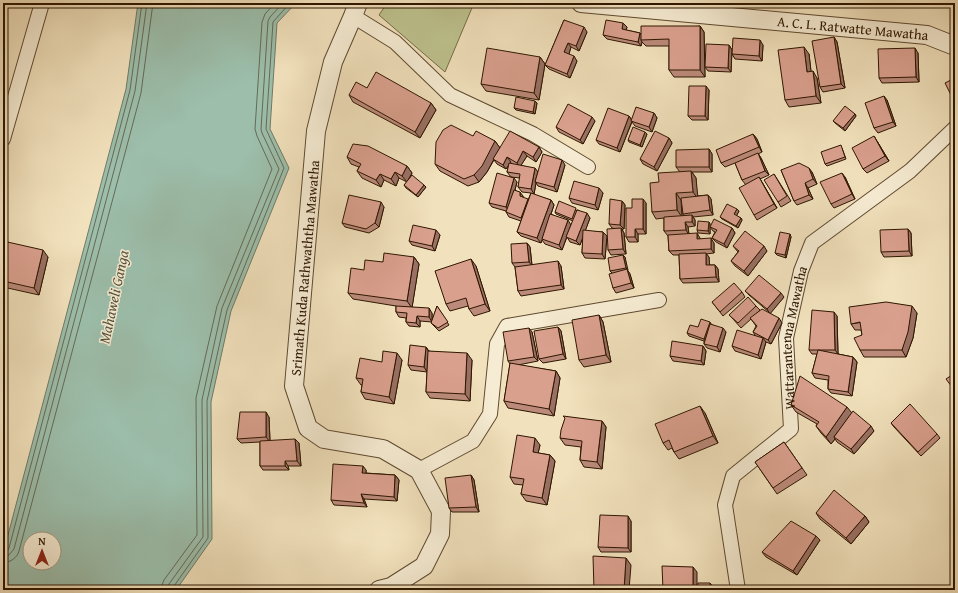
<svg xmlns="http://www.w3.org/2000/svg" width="958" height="593" font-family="'Gentium Book Plus',serif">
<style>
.green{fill:#bdc28e;stroke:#766c47}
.water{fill:#9cbeab;stroke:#707b67;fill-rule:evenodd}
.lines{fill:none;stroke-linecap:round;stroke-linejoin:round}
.shore{stroke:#656a56;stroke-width:1}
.minor-casing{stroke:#5f492f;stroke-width:16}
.tertiary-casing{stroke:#5f492f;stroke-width:20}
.minor{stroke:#f6ecd3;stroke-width:14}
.tertiary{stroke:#f6ecd3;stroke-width:18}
.wall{fill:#bb8a7a;stroke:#2e1600;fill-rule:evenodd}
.shaded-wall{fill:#997063;stroke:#2e1600}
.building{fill:#daa08e;stroke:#2e1600}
.labels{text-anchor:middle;stroke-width:3;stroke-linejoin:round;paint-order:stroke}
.street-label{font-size:14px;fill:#2e1600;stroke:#f6ecd3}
.water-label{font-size:15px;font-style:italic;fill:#54513c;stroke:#f6ecd3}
</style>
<rect width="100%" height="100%" fill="#f1e1bc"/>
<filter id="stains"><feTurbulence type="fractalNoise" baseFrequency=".005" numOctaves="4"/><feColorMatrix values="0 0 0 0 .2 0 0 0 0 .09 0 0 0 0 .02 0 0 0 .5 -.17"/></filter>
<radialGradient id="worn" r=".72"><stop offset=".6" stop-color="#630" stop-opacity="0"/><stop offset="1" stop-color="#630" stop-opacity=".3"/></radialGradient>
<polygon class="green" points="387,3 474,3 445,72 379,15"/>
<path class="water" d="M138 3H296L277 23 270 129 289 168 231 311 211 402 212 539 176 590H3V554L126 89ZM30 539H54V563H30Z"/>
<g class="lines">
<g class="shore">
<polyline points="3,552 7,551 9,548 130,90 142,3"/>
<polyline points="3,557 9,555 14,549 135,91 147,3"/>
<path d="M3 563C11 562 17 558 19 551L141 93 153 3"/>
<polyline points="162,590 162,585 164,580 197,535 196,398 217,306 272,169 257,136 255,129 262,22 265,14 275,3"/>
<polyline points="168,590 169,584 203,537 202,400 222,308 279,169 262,133 261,129 268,21 270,17 283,3"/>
<polyline points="173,590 174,586 208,538 207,401 227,310 284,168 266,129 273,22 290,3"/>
</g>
<defs>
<g id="minor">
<polyline points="353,16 395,42 450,95 533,134 588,167"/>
<polyline points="3,139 42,3"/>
<polyline points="419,470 473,441 490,414 497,344 507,326 659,300"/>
<path id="s1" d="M738 590 725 505 733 476 791 429 786 338 801 271 812 243 910 171 955 128"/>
</g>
<g id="tertiary">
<polyline points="358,3 353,16 333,62 316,131 294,386 308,428 324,439 383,449 419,470 441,511 440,534 424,566 391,587 379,590"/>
<path id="s2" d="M581 3 927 35 955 46"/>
</g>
</defs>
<use href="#minor" class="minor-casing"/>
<use href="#tertiary" class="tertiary-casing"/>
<use href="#minor" class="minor"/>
<use href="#tertiary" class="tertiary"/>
</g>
<g class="wall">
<polygon points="564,20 587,32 579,51 571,47 569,54 577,61 570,78 549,69 545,65"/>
<polygon points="700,26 704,32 705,77 674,77 669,70 669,46 646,46 642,42 641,46 607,39 603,35 627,27 626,30 640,33 641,34"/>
<polygon points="834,37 837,42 845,88 823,92 820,87"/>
<polygon points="729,45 732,50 731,72 708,71 705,67"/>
<polygon points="763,45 762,61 735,59 732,54"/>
<polygon points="918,53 919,82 882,83 879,78"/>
<polygon points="809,54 811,72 817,78 821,103 789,107 785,100"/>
<polygon points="540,57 545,64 539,100 486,91 481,84"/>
<polygon points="367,88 431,103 436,110 420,138 353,102 349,95"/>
<polygon points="709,90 708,120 692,120 688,116"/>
<polygon points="887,100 896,126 878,133 874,128"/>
<polygon points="537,103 535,114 516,110 514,108"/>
<polygon points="654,113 657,118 652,132 635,126 632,122 620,152 599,144 596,140 629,116 632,120"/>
<polygon points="855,114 856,116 845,131 835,123 833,121"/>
<polygon points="595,121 583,144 559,132 556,127"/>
<polygon points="647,134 642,147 629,142 628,140"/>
<polygon points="753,134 757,139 762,152 758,154 761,158 769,175 760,179 777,208 757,220 754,215 746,185 742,180 735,163 725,167 721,163"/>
<polygon points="473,136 495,141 500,148 496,154 539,147 542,152 536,162 527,156 521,165 538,172 565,165 557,192 538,186 536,183 534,194 531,194 551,200 554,205 551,214 571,225 573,221 556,214 555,212 578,210 590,218 585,231 603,232 607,236 605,259 585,258 582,253 583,237 580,245 570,242 567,237 562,250 545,244 542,240 541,243 521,236 517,232 521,221 509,217 506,212 506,211 492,207 489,203 517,182 515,190 523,196 523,198 528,200 531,193 522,192 518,187 520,178 511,177 507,172 509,165 506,169 497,164 494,160 487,172 479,182 468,186 440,171 435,164"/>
<polygon points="669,138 672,143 657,171 643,164 640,159"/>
<polygon points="877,141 889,161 867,173 863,169"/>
<polygon points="842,148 846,159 827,166 825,164"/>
<path d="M709 149 712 154V172H692L696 178 697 196 708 195 711 199 713 215 693 217 695 220V226L688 227 689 234 700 238V239L714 243V253L706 254 709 257V265H715L718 269 719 282 683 283 680 279 679 255H673L669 251 668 236 664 231V218L656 219 652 212 659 182 680 172 676 167ZM681 200 683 214 684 216H682Z"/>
<polygon points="347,157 407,166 412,173 409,180 426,187 418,197 406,188 404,185 407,182 399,178 396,186 384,180 381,187 362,178 357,171 359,167 351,164"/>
<polygon points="781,170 812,172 817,184 808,188 813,199 797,205 794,201"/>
<polygon points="774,174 791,201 781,207 778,202"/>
<polygon points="845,177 855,199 834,208 831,204"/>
<polygon points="603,193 598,210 572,203 569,198"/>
<polygon points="622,201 625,205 624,229 622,229 624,233 626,254 611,255 608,250 616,229 612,228 609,224"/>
<polygon points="646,203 646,234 638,234 638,242 629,242 626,237 632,208"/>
<polygon points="384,207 379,227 369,233 345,227 342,223"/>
<polygon points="737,209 739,211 736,216 741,218 742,220 738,228 722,219 720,217"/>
<polygon points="709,222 710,224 710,234 698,233 697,230"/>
<polygon points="710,227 732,228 735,233 727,248 716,242 712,238 715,232 713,231"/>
<polygon points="908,229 911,233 912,256 884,257 881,252"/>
<polygon points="790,234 791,237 786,258 777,255 775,253"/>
<polygon points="440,235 435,251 412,245 409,241"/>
<polygon points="3,241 48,257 39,295 3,287"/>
<polygon points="527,243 530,247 532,265 561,266 564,289 521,296 518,291 515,267 512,263"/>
<polygon points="733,246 767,251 748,276 735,266 731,261 738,252"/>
<polygon points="623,255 625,257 627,270 630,274 634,288 616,293 613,288 612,273 610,271"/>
<polygon points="414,257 419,264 412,307 432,313 432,321 437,306 449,325 439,331 431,323 432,322 420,321 420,327 409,326 406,322 406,318 399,317 396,312 396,306 353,299 348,293 364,270 383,262"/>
<polygon points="476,266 490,311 474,316 469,309 468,306 450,311 446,304"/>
<polygon points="745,291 784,297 770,313 782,323 771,344 766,342 761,359 735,351 732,346 755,335 753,332 756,326 751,319 741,328 733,319 729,315 756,306 760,310 756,314 770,313 749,295"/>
<polygon points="742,292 745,297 723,316 712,302"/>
<polygon points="917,313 913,338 906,357 864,357 860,350 862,335 861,330 855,330 851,324"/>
<polygon points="599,315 603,322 611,362 584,367 579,360"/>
<polygon points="837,316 838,354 853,357 857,362 852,396 831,393 828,389 828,380 815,378 812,373 817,354 812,354 809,350"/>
<polygon points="711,324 726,332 720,352 707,348 704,344 704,341 689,336 687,333 698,327"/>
<polygon points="558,327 561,331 566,359 543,363 539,359"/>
<polygon points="532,332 538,361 518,365 556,371 560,378 554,416 508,408 504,401 510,364 508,361"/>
<polygon points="703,346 706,351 704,365 673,361 670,356"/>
<polygon points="426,347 429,351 472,360 470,401 430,398 426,392 427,372 411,370 408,365"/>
<polygon points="402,360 394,404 365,399 361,392 362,385 361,385 356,378 382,362"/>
<polygon points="791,405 851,413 874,431 854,454 837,442 835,439 831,444 821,433 816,426 817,424 796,412"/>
<polygon points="705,413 718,443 679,459 674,452 672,448 668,450 663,443"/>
<polygon points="269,417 270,441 299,443 301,466 288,466 289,470 263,470 260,466 260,442 241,443 237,439"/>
<polygon points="602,421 606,427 602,469 584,467 580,460 581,447 565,445 560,438"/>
<polygon points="891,423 937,434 940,438 921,456 894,427"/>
<polygon points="784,442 807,475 777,494 755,462"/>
<polygon points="540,445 538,453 550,455 555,461 547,505 526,501 521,494 523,485 514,484 510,477"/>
<polygon points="366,470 366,473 395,475 399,480 397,501 364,499 367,507 334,505 331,500"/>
<polygon points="471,475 474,480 479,512 452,512 449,508"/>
<polygon points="816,513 865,516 869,522 851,544 820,519"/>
<polygon points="631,521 631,552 601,552 598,547"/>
<polygon points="816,536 820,540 797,575 766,557 762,552"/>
</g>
<g class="shaded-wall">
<polygon points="623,23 627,27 625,34 622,29"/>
<polygon points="700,26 704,32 705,77 700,70"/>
<polygon points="584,27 587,32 579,51 576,46"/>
<polygon points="640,33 643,37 641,40 642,42 641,46 638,42"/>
<polygon points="834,37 837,42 845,88 841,84"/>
<polygon points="760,40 763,45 762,61 759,56"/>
<polygon points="568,43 571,47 568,57 564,52"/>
<polygon points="729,45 732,50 731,72 728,68"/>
<polygon points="804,47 809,54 812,79 807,72"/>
<polygon points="915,48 918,53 919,82 916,77"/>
<polygon points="574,56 577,61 570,78 567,74"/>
<polygon points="540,57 545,64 539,100 534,93"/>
<polygon points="813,71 817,78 821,103 816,96"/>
<polygon points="706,86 709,90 708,120 705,116"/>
<polygon points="884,96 887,100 896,126 893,122"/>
<polygon points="535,101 537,103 535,114 533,112"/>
<polygon points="431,103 436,110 420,138 415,132"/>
<polygon points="654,113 657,118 652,132 649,127"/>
<polygon points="855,114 856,116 845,131 843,128"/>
<polygon points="629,116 632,121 620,152 617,148"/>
<polygon points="592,117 595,121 583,144 580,140"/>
<polygon points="645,132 647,134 642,147 640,145"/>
<polygon points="753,134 757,139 762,152 759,147"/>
<polygon points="874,136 889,161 885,156"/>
<polygon points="669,138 672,143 657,171 654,167"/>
<polygon points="495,141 500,148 487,172 479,182 474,175"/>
<polygon points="539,147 542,152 536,162 533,157"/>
<polygon points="709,149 712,154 712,172 709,167"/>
<polygon points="523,151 527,156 520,167 517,163"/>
<polygon points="758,153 761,158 769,175 765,171"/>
<polygon points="507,157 511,162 506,169 503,165"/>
<polygon points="562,160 565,165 557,192 554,187"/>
<polygon points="407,166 412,173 407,182 402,176"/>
<polygon points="535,168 538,172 535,182 536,183 534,194 531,189"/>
<polygon points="809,168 812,172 817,184 813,179"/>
<polygon points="691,171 696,178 698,199 693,192"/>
<polygon points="395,172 399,178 396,186 391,179"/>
<polygon points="842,173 845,177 855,199 852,194"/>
<polygon points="380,174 384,180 381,187 376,180"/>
<polygon points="759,177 762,182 777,208 774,204"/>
<polygon points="514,178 517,182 509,212 506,207"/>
<polygon points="805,183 808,188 813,199 809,195"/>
<polygon points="424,185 426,187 418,197 416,195"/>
<polygon points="599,188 603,193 598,210 595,205"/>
<polygon points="520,192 523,196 523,201 520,196"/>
<polygon points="676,193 681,200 682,217 677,210"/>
<polygon points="708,195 711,199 713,215 710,210"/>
<polygon points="528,199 531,204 524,222 521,218"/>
<polygon points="643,199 646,203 646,234 643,229"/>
<polygon points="551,200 554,205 541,243 537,238"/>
<polygon points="622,201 625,205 624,229 620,225"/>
<polygon points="381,202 384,207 379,227 375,223"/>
<polygon points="737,209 739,211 736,217 734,214"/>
<polygon points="587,213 590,218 580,245 576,241"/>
<polygon points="692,215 695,220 695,226 692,222"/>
<polygon points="741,218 742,220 738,228 736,226"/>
<polygon points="568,220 571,225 562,250 559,245"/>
<polygon points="685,222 688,227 689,235 686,230"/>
<polygon points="709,222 710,224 710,234 708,231"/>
<polygon points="621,228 624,233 626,254 623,249"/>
<polygon points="732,228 735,233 727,248 724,244"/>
<polygon points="635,229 638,234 638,242 635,237"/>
<polygon points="908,229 911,233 912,256 909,251"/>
<polygon points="436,230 440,235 435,251 432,246"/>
<polygon points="603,232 607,236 605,259 602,254"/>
<polygon points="697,233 700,238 700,244 697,239"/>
<polygon points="790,234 791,237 786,258 785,255"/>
<polygon points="711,238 714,243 714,253 711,249"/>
<polygon points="527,243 530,247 532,266 529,262"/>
<polygon points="764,246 767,251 748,276 744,271"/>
<polygon points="43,250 48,257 39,295 34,288"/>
<polygon points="706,253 709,257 710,269 706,265"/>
<polygon points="623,255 625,257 628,270 626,268"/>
<polygon points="414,257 419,264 412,308 407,301"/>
<polygon points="471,259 476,266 490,311 485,304"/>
<polygon points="558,261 561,266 564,289 561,285"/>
<polygon points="715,265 718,269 719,282 716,277"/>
<polygon points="627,269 630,274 634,288 631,283"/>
<polygon points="781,293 784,297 770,314 767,309"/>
<polygon points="912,306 917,313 913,338 906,357 902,350"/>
<polygon points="429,308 432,313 432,322 429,317"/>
<polygon points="834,312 837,316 838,354 835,350"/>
<polygon points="599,315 603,322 611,362 606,355"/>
<polygon points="417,316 420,321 420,327 416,323"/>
<polygon points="779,318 782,323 771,344 768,340"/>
<polygon points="710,322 711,324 705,341 704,339"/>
<polygon points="558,327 561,331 566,359 563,354"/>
<polygon points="529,328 532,332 538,361 534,357"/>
<polygon points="723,328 726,332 720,352 717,347"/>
<polygon points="763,338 766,342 761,359 758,355"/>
<polygon points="703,346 706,351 704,365 701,361"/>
<polygon points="426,347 429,352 427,372 424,367"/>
<polygon points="397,353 402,360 394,404 389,397"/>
<polygon points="467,353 472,360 470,401 465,394"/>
<polygon points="853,357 857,362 852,396 848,392"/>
<polygon points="556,371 560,378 554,416 549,409"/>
<polygon points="700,406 705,413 718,443 713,436"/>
<polygon points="847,407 852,413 834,437 835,439 831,444 826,437"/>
<polygon points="266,412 269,417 270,442 266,437"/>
<polygon points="602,421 606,427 602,469 597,462"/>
<polygon points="871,426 874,431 854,454 851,449"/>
<polygon points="535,438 540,445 537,458 533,452"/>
<polygon points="295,439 299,443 301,466 297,461"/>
<polygon points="550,455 555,461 547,505 542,498"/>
<polygon points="285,461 288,466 289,470 285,466"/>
<polygon points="363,466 366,470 366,478 362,473"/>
<polygon points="395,475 399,480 397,501 394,497"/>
<polygon points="471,475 474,480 479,512 476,507"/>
<polygon points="361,494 364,499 367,507 364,503"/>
<polygon points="628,516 631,521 631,552 628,548"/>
<polygon points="865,516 869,522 851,544 846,538"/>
<polygon points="816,536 820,540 797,575 793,571"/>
<polygon points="626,558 631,565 629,590 624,590"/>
<polygon points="693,567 697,572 697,590 693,590"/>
<polygon points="710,583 714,588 714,590 710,590"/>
</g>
<g class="building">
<polygon points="564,20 584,27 576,46 568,43 564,52 574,56 567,74 545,65"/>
<polygon points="606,20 623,23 622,29 640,33 638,42 603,35"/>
<polygon points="641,26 700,26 700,70 669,70 669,39 641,40"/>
<polygon points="834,37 841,84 820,87 812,41"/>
<polygon points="733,38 760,40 759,56 732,54"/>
<polygon points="706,44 729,45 728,68 705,67"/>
<polygon points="804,47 807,72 813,71 816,96 785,100 778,50"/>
<polygon points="487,48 540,57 534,93 481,84"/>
<polygon points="915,48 916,77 879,78 878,49"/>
<polygon points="376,72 431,103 415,132 349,95 356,82 367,88"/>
<polygon points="955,78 955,103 945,83"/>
<polygon points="689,86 706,86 705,116 688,116"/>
<polygon points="884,96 893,122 874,128 865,103"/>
<polygon points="516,97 535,101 533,112 514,108"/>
<polygon points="568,104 592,117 580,140 556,127"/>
<polygon points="845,106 855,114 843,128 833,121"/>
<polygon points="636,107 654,113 649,127 631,121"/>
<polygon points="608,108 629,116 617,148 596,140"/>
<polygon points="451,125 473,136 476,131 495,141 482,166 474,175 464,179 435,164 436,142 443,130"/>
<polygon points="633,127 645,132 640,145 628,140"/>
<polygon points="510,131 539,147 533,157 523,151 517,163 507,157 503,165 493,159"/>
<polygon points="655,131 669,138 654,167 640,159"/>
<polygon points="753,134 759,147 721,163 716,150"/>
<polygon points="874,136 885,156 863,169 852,148"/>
<polygon points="353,144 368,146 407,166 402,176 395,172 391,179 380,174 376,180 357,171 361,164 347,157"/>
<polygon points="841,145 845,157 825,164 821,152"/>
<polygon points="709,149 709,167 676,167 676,150"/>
<polygon points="758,153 765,171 742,180 735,163"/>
<polygon points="543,154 562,160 554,187 535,182"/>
<polygon points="509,163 535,168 531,189 518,187 520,174 507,172"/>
<polygon points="799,163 809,168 813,179 805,183 809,195 794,201 781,170"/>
<polygon points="691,171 693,192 676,193 677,210 652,212 650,183 659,182 658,173"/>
<polygon points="497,173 514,178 506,207 489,203"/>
<polygon points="842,173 852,194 831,204 820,182"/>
<polygon points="774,174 787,196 778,202 764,180"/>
<polygon points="412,175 424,185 416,195 404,185"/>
<polygon points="759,177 774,204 754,215 739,188"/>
<polygon points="574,181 599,188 595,205 569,198"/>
<polygon points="514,190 520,192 520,196 528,199 521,218 506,212"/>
<polygon points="531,193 551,200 537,238 517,232"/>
<polygon points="349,195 381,202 375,223 366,229 342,223"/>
<polygon points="708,195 710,210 683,214 681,198"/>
<polygon points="610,199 622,201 620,225 609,224"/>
<polygon points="632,199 643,199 643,229 635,229 635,237 626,237 626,208 632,208"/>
<polygon points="559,201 576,208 572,219 555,212"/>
<polygon points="727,204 737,209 734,214 741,218 736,226 720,217"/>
<polygon points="577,210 587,213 576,241 566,237"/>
<polygon points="550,214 568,220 559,245 542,239"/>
<polygon points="692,215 692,222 685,222 686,230 664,231 664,217"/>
<polygon points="714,219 732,228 724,244 712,238 717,230 710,227"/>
<polygon points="698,221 709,222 708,231 697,230"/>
<polygon points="413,225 436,230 432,246 409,241"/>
<polygon points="621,228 623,249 608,250 607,229"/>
<polygon points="908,229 909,251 881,252 880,230"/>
<polygon points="583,230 603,232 602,254 582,253"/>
<polygon points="745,231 764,246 744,271 731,261 739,251 733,246"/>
<polygon points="780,232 790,234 785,255 775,253"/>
<polygon points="697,233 697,239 711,238 711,249 669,251 668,235"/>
<polygon points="3,241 43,250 34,288 3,281"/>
<polygon points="527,243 529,262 512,263 511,244"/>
<polygon points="384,253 414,257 407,301 348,293 351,268 364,270 365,260 383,262"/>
<polygon points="706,253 706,265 715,265 716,277 680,279 679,254"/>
<polygon points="623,255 626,268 610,271 608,258"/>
<polygon points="471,259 485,304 469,309 466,298 446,304 435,271"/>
<polygon points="558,261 561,285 518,291 515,267"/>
<polygon points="627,269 631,283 613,288 609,274"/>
<polygon points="759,275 781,293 767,309 745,291"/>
<polygon points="734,283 742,292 720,312 712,302"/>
<polygon points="748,297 756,306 738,323 729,315"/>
<polygon points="886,302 912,306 908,332 902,350 860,350 854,338 862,335 860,322 851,324 849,307"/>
<polygon points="396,306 429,308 429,317 417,316 416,323 406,322 407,313 396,312"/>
<polygon points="437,306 448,322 438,328 431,323"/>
<polygon points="762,309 779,318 768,340 753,332 757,326 750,318"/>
<polygon points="812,310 834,312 835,350 809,350"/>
<polygon points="599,315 606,355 579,360 572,320"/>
<polygon points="701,319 710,322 704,339 687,333 690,325 698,327"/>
<polygon points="710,324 723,328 717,347 704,344"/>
<polygon points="558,327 563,354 539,359 534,331"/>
<polygon points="529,328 534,357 508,361 503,332"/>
<polygon points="737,330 763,338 758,355 732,346"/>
<polygon points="672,341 703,346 701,361 670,356"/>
<polygon points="410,345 426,347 424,367 408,365"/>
<polygon points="818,350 853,357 848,392 828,389 829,376 812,373"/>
<polygon points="383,351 397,353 389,397 361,392 363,379 356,378 360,358 382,362"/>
<polygon points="428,351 467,353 465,394 426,392"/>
<polygon points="510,363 556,371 549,409 504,401"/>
<polygon points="955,373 955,391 946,379"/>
<polygon points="800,376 847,407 826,437 816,426 819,422 791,405"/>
<polygon points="910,404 937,434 918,452 891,423"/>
<polygon points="700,406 713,436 674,452 669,440 663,443 655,424"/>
<polygon points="853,411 871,426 851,449 834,437"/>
<polygon points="240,412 266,412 266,437 237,439"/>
<polygon points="563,416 602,421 597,462 580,460 582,441 560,438 561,430 565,418"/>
<polygon points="517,435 535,438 533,452 550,455 542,498 521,494 524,479 510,477"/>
<polygon points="295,439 297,461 285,461 285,466 260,466 260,441"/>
<polygon points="784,442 802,468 773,488 755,462"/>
<polygon points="333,464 363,466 362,473 395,475 394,497 361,494 364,503 331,500"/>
<polygon points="471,475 476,507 449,508 445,478"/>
<polygon points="834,490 865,516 846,538 816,513"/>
<polygon points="600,515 628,516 628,548 598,547"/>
<polygon points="791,521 816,536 793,571 762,552"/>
<polygon points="593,556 626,558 624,590 594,590"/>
<polygon points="662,566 693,567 693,590 663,590"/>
<polygon points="698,583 710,583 710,590 697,590"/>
</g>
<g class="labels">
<g class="street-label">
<text dy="5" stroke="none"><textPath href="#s2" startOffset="273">A. C. L. Ratwatte Mawatha</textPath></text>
<text transform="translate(305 268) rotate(-85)" y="5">Srimath Kuda Rathwaththa Mawatha</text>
<text dy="5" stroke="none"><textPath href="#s1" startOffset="283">Wattarantenna Mawatha</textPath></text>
</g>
<g class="water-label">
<text transform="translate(114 297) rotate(-78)" y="5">Mahaweli Ganga</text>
</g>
</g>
<rect width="958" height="593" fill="none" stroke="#f1e1bc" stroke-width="16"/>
<rect x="4" y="4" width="950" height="585" fill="none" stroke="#2e1600" stroke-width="2"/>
<rect x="8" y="8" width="942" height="577" fill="none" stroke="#2e1600"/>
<g transform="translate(42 551)"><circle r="19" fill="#f6ecd3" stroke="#a6967f"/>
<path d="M0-3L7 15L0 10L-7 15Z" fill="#8f2418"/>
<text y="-6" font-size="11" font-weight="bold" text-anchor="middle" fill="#2e1600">N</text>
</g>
<rect width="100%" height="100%" filter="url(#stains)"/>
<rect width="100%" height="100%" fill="url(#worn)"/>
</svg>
